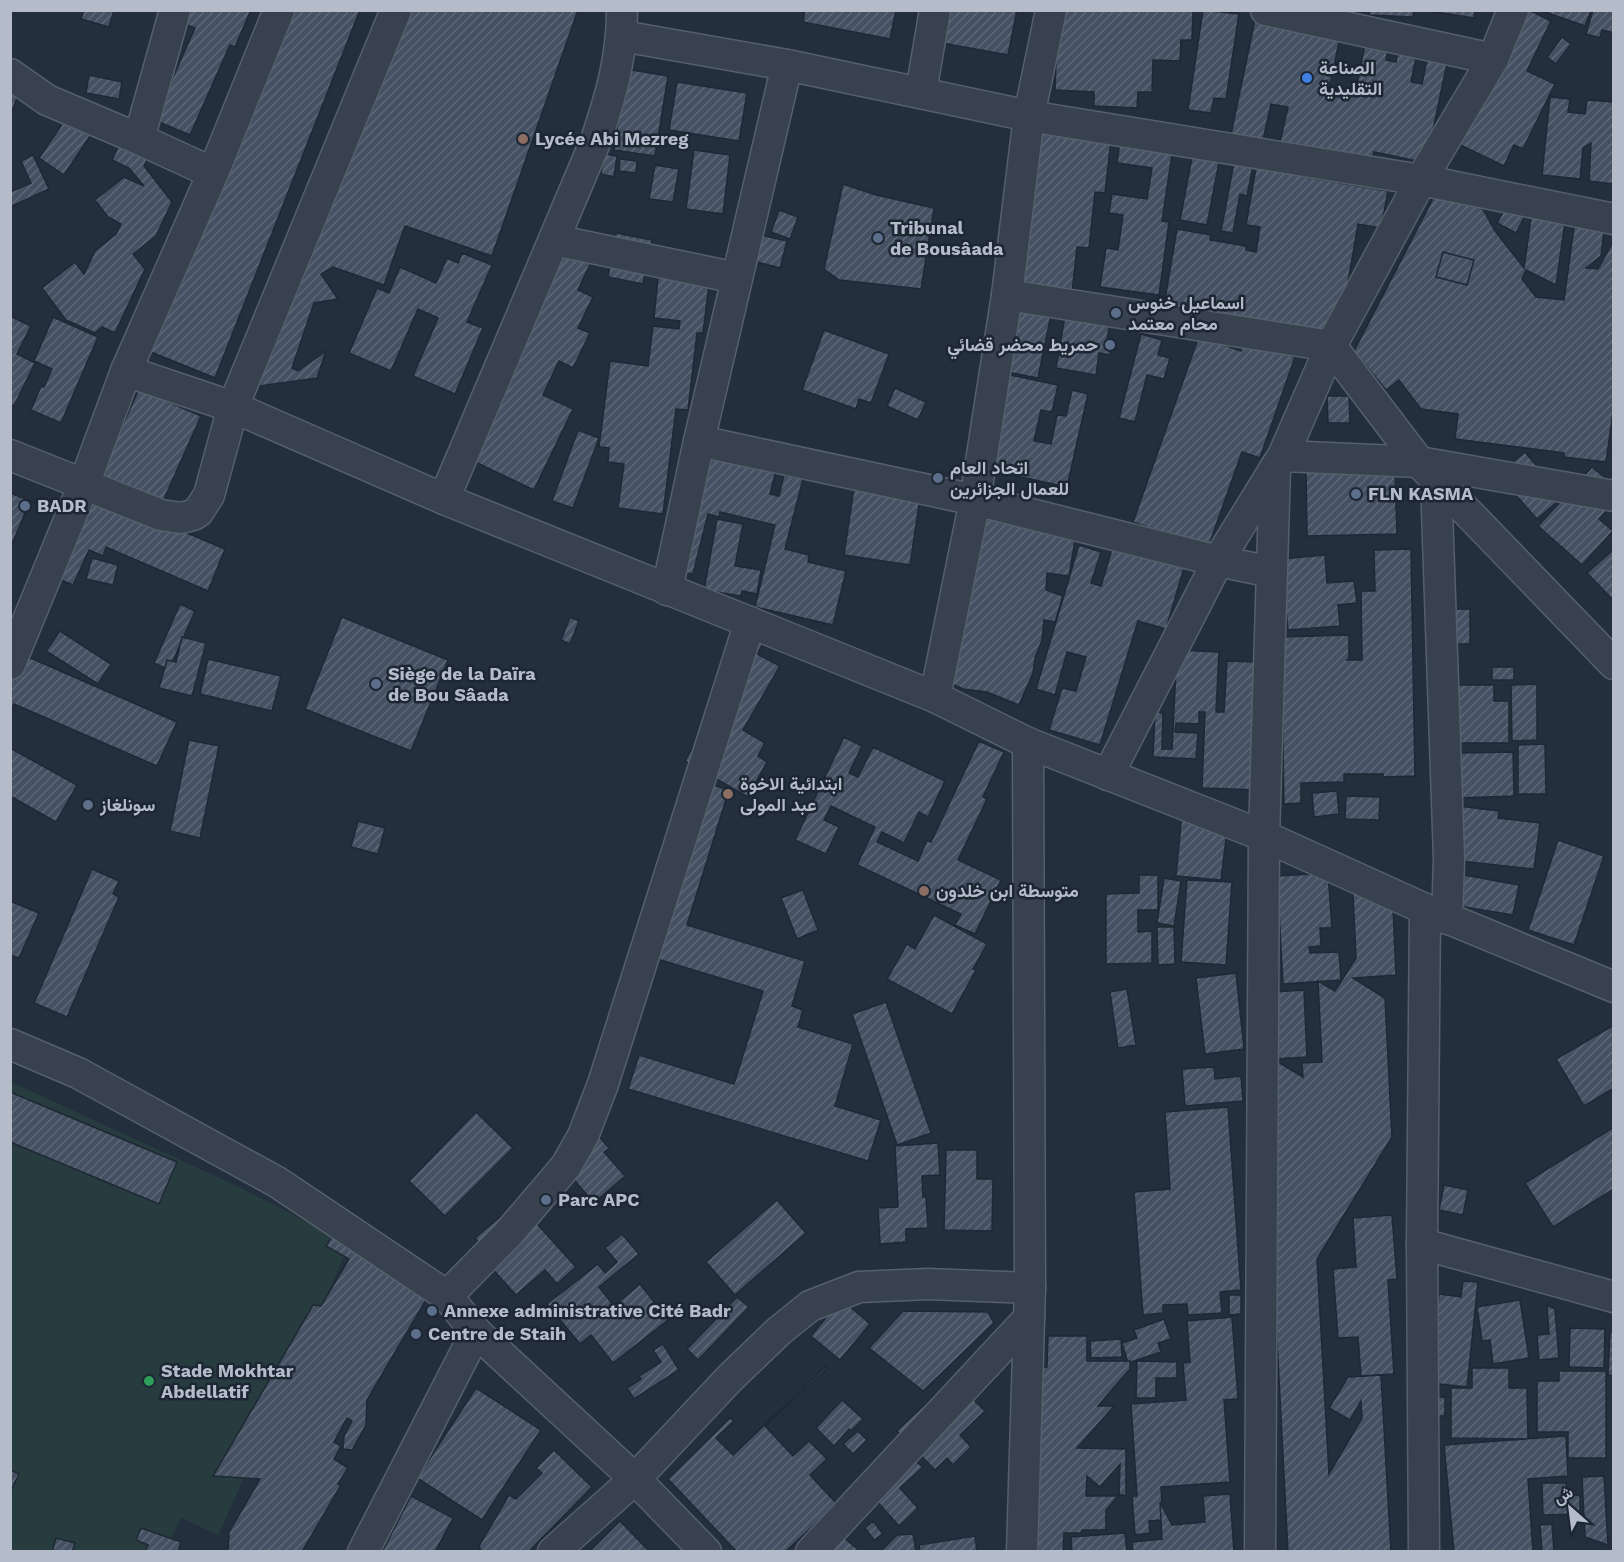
<svg xmlns="http://www.w3.org/2000/svg" width="1624" height="1562" font-family="'Work Sans',Vazirmatn,sans-serif">
<style>
.pitch{fill:#263c3f}
.building{fill:url(#building-hatch);stroke:#1f2835;stroke-width:1.5}
.lines{fill:none;stroke-linecap:round;stroke-linejoin:round}
.minor-casing{stroke:#565f6c;stroke-width:33}
.minor{stroke:#38414e;stroke-width:30}
.shop-dot{fill:#3f7fe0;stroke:#1d2633;stroke-width:2}
.education-dot{fill:#8d6e63;stroke:#1d2633;stroke-width:2}
.service-dot{fill:#5c6f8a;stroke:#1d2633;stroke-width:2}
.leisure-dot{fill:#2e9e5b;stroke:#1d2633;stroke-width:2}
.labels{text-anchor:middle;stroke-width:5;stroke-linejoin:round;paint-order:stroke}
.poi-label{font-size:18px;font-weight:bold;fill:#b4bcc9;stroke:#1d2633;text-anchor:start}
</style>
<defs>
<pattern id="building-hatch" width="6" height="6" patternUnits="userSpaceOnUse" patternTransform="scale(1.5)"><rect width="6" height="6" fill="#455162"/><path d="M-1 1l2-2M0 6l6-6M5 7l2-2" fill="none" stroke="#5d6877"/></pattern>
</defs>
<rect width="100%" height="100%" fill="#242f3e"/>
<polygon class="pitch" points="11,1082 239,1187 350,1244 218,1535 181,1518 165,1551 11,1552"/>
<g class="building">
<polygon points="84,10 114,10 109,27 81,19"/>
<polygon points="188,10 251,10 235,47 230,45 190,135 154,120 195,28 182,23"/>
<polygon points="285,10 360,10 215,378 151,352"/>
<polygon points="408,10 578,10 492,256 405,226 384,285 333,267 321,274 338,299 314,303 292,368 298,371 326,351 317,378 259,386 257,376"/>
<polygon points="805,10 896,10 890,39 803,22"/>
<polygon points="937,10 1017,10 1008,55 931,41"/>
<polygon points="1058,10 1193,10 1192,40 1181,40 1180,61 1153,60 1152,92 1138,92 1137,108 1094,106 1094,92 1055,90"/>
<polygon points="1203,10 1239,14 1226,99 1214,98 1211,113 1188,110"/>
<polygon points="1370,10 1414,10 1413,17 1369,15"/>
<polygon points="1423,10 1475,10 1474,18"/>
<polygon points="1518,10 1529,10 1551,21 1527,71 1555,84 1523,149 1514,145 1504,166 1454,142"/>
<polygon points="1539,10 1590,10 1590,13 1585,26"/>
<polygon points="1593,10 1614,10 1614,33 1602,30 1600,38 1586,34"/>
<polygon points="1256,15 1341,33 1329,89 1355,94 1366,39 1389,44 1386,60 1396,62 1399,44 1418,48 1411,82 1422,84 1429,50 1449,54 1426,163 1374,152 1372,161 1280,142 1288,107 1271,104 1263,140 1231,134"/>
<polygon points="1562,37 1571,44 1556,64 1547,57"/>
<polygon points="626,69 668,76 655,156 614,150"/>
<polygon points="10,71 25,76 10,117"/>
<polygon points="89,75 122,82 119,99 86,93"/>
<polygon points="677,82 747,93 739,141 669,130"/>
<polygon points="1550,97 1570,99 1568,112 1585,114 1587,100 1614,102 1614,184 1589,181 1591,143 1583,148 1580,179 1542,175"/>
<polygon points="69,114 94,130 64,175 39,158"/>
<polygon points="1040,121 1112,131 1105,193 1095,192 1089,248 1077,247 1072,293 1021,288"/>
<polygon points="124,134 150,154 144,166 172,202 156,236 133,254 145,269 115,333 102,327 95,333 66,320 42,288 75,262 84,274 95,251 116,234 121,224 108,217 95,200 124,177 144,186 129,168 112,160"/>
<polygon points="1121,134 1174,141 1162,221 1169,222 1159,295 1100,287 1106,248 1118,250 1123,215 1109,213 1112,194 1147,199 1152,168 1117,163"/>
<polygon points="1194,147 1221,152 1207,225 1180,220"/>
<polygon points="694,150 730,155 723,214 686,209"/>
<polygon points="604,154 617,156 614,177 601,174"/>
<polygon points="33,155 49,189 10,207 10,192 31,183 21,161"/>
<polygon points="1258,156 1306,164 1304,177 1388,191 1381,228 1358,224 1338,341 1163,311 1177,229 1211,235 1210,240 1246,246 1246,250 1256,252 1260,227 1246,225"/>
<polygon points="1235,157 1254,161 1247,196 1240,194 1233,233 1221,231"/>
<polygon points="620,159 637,161 636,173 619,171"/>
<polygon points="655,165 679,169 673,202 649,199"/>
<polygon points="843,184 876,195 934,208 921,289 839,280 824,269"/>
<polygon points="1438,189 1474,203 1484,211 1495,231 1524,268 1531,218 1565,222 1556,285 1526,270 1522,279 1536,297 1564,300 1575,220 1605,223 1601,256 1586,268 1598,269 1614,240 1614,405 1606,462 1564,457 1564,453 1455,439 1458,414 1421,409 1399,380 1386,390 1354,351"/>
<polygon points="1511,198 1527,212 1516,233 1497,223"/>
<polygon points="779,210 798,217 790,239 771,232"/>
<polygon points="561,225 600,243 578,290 593,297 578,328 590,333 573,368 559,361 543,395 573,409 534,490 450,450"/>
<polygon points="616,233 652,240 643,284 608,277"/>
<polygon points="756,234 787,241 780,268 749,260"/>
<polygon points="1443,252 1474,260 1467,285 1436,277"/>
<polygon points="462,253 492,265 467,322 483,328 455,394 413,376 438,318 418,309 391,371 349,353 377,288 389,293 400,267 436,283 447,258 458,263"/>
<polygon points="658,278 709,284 703,333 697,333 688,410 676,409 663,514 618,508 624,464 608,462 609,448 599,447 610,361 648,366 653,326 679,329 680,321 654,318"/>
<polygon points="1021,304 1052,310 1038,378 1007,372"/>
<polygon points="10,316 31,326 17,354 35,363 14,406 10,405"/>
<polygon points="1065,316 1110,323 1106,345 1112,345 1110,355 1099,353 1096,375 1056,368"/>
<polygon points="53,317 98,337 61,423 31,410 41,386 44,387 52,369 34,361"/>
<polygon points="824,330 889,354 871,403 859,399 856,409 802,390"/>
<polygon points="1141,334 1162,340 1158,355 1170,358 1164,379 1147,375 1135,422 1119,418"/>
<polygon points="1199,336 1241,351 1245,340 1295,357 1260,458 1242,452 1208,548 1133,522"/>
<polygon points="1010,375 1058,385 1052,412 1041,410 1034,441 1051,444 1057,415 1066,416 1072,390 1088,394 1067,487 988,470"/>
<polygon points="895,388 926,402 918,420 887,406"/>
<polygon points="139,389 201,416 161,506 99,478"/>
<polygon points="1327,396 1349,396 1350,423 1328,423"/>
<polygon points="578,430 599,438 573,508 552,501"/>
<polygon points="705,452 778,463 770,494 779,496 784,475 803,479 785,549 809,555 808,562 846,571 833,625 755,607 775,525 720,512 719,517 708,514 693,574 676,571"/>
<polygon points="1525,452 1563,497 1537,519 1498,475"/>
<polygon points="1592,467 1610,482 1609,508 1599,519 1613,531 1582,565 1538,526"/>
<polygon points="857,468 923,478 910,565 844,555"/>
<polygon points="1395,470 1397,534 1307,536 1306,472"/>
<polygon points="10,493 39,504 30,501 10,549"/>
<polygon points="92,493 225,549 208,591 106,547 103,556 89,550 73,585 56,578"/>
<polygon points="980,502 1076,534 1069,576 1047,573 1046,590 1063,596 1055,622 1044,620 1042,640 1035,658 1033,673 1019,705 987,692 963,689 952,684"/>
<polygon points="717,519 743,524 735,566 761,570 757,594 742,591 741,596 704,590"/>
<polygon points="1079,545 1101,552 1091,583 1101,586 1112,549 1186,561 1166,629 1138,621 1100,745 1049,730 1062,688 1076,691 1086,657 1067,652 1055,695 1036,689"/>
<polygon points="1411,549 1415,776 1383,777 1383,774 1344,774 1344,782 1301,783 1301,803 1284,804 1281,637 1349,635 1349,659 1346,660 1362,660 1361,591 1375,591 1374,550"/>
<polygon points="1614,549 1614,601 1587,573"/>
<polygon points="1325,555 1327,583 1354,581 1357,603 1338,605 1340,626 1288,630 1281,559"/>
<polygon points="92,558 118,565 113,585 86,579"/>
<polygon points="180,604 195,611 169,670 154,663"/>
<polygon points="1453,609 1470,609 1470,644 1452,644"/>
<polygon points="342,617 448,660 411,751 305,709"/>
<polygon points="570,617 579,621 570,644 561,640"/>
<polygon points="761,627 770,632 757,654 780,666 743,730 765,743 758,756 767,762 748,797 685,761"/>
<polygon points="60,631 111,664 98,684 46,651"/>
<polygon points="182,637 206,643 192,696 159,688 167,660 176,662"/>
<polygon points="1177,650 1219,652 1216,712 1224,712 1227,661 1257,662 1258,790 1202,788 1205,712 1199,712 1199,724 1176,723 1175,732 1198,733 1196,759 1153,757 1155,712 1163,713 1162,749 1172,749"/>
<polygon points="19,653 177,722 157,766 14,704 10,713 10,671"/>
<polygon points="208,659 281,676 272,711 200,694"/>
<rect x="1492" y="667" width="22" height="13"/>
<polygon points="1537,684 1537,740 1512,741 1511,685"/>
<polygon points="1453,685 1494,685 1494,701 1509,701 1509,743 1454,743"/>
<polygon points="844,737 862,746 849,773 858,777 873,747 945,781 928,817 919,812 904,843 882,832 877,842 918,861 927,840 931,842 979,741 1004,752 983,797 987,799 958,860 1001,880 975,934 955,925 961,914 857,865 875,827 831,806 824,820 839,827 826,854 795,840"/>
<polygon points="189,740 219,746 200,838 170,831"/>
<polygon points="1545,744 1546,794 1518,794 1518,745"/>
<polygon points="10,748 77,785 56,822 10,796"/>
<polygon points="1513,752 1514,796 1458,798 1457,753"/>
<polygon points="697,780 729,790 687,925 805,961 792,1006 803,1010 798,1027 853,1044 835,1106 881,1120 868,1161 628,1089 639,1055 734,1084 763,991 644,955"/>
<polygon points="1337,791 1339,814 1314,817 1312,793"/>
<polygon points="1346,796 1380,797 1379,820 1345,819"/>
<polygon points="1183,803 1229,814 1221,880 1176,876"/>
<polygon points="1458,806 1499,811 1498,818 1540,823 1534,869 1451,860"/>
<polygon points="358,821 385,828 378,854 351,847"/>
<polygon points="1558,840 1604,856 1574,945 1528,930"/>
<polygon points="92,869 119,881 113,894 119,897 67,1017 34,1003"/>
<polygon points="1328,873 1332,928 1320,928 1321,946 1309,947 1310,953 1339,952 1341,980 1283,984 1277,876"/>
<polygon points="1352,873 1392,884 1396,975 1353,978 1385,998 1392,1137 1317,1259 1329,1474 1362,1418 1361,1401 1350,1420 1329,1408 1348,1377 1381,1375 1391,1552 1288,1552 1259,993 1304,990 1307,1057 1273,1059 1303,1077 1302,1063 1322,1062 1318,981 1335,991 1356,958"/>
<polygon points="1139,875 1158,875 1158,910 1138,910 1138,932 1152,931 1152,963 1106,964 1106,894 1139,893"/>
<polygon points="1464,875 1519,885 1513,915 1458,906"/>
<polygon points="1164,878 1181,881 1174,926 1157,923"/>
<polygon points="1187,880 1232,882 1226,965 1181,962"/>
<polygon points="803,890 818,930 797,939 781,898"/>
<polygon points="10,901 39,913 19,958 10,955"/>
<polygon points="934,915 987,944 973,969 976,970 952,1014 887,979 907,944 915,949"/>
<polygon points="1157,927 1174,927 1175,964 1158,965"/>
<polygon points="1236,973 1244,1049 1205,1054 1196,978"/>
<polygon points="1127,989 1136,1045 1118,1048 1110,992"/>
<polygon points="886,1002 931,1133 897,1145 852,1014"/>
<polygon points="1614,1025 1614,1088 1584,1106 1556,1059"/>
<polygon points="1214,1067 1215,1079 1241,1076 1243,1101 1185,1106 1182,1069"/>
<polygon points="10,1092 177,1162 159,1204 10,1142"/>
<polygon points="1228,1107 1241,1290 1220,1292 1222,1313 1188,1315 1187,1304 1163,1305 1163,1313 1143,1315 1134,1192 1170,1189 1165,1112"/>
<polygon points="476,1112 513,1148 445,1216 409,1181"/>
<polygon points="591,1127 609,1148 604,1152 625,1176 594,1203 575,1181 556,1197 536,1174"/>
<polygon points="1614,1127 1614,1189 1553,1227 1525,1183"/>
<polygon points="938,1143 940,1175 922,1176 923,1197 926,1197 928,1228 906,1229 906,1242 880,1244 878,1208 898,1207 895,1146"/>
<polygon points="946,1150 977,1150 977,1179 993,1179 992,1231 944,1230"/>
<polygon points="1444,1185 1468,1190 1463,1215 1439,1210"/>
<polygon points="777,1200 806,1233 735,1295 706,1262"/>
<polygon points="520,1205 576,1267 557,1284 545,1270 516,1295 488,1264 493,1259 475,1238 500,1217 502,1220"/>
<polygon points="1392,1215 1397,1279 1388,1280 1394,1374 1361,1376 1358,1337 1338,1338 1333,1269 1356,1267 1353,1218"/>
<polygon points="622,1234 639,1254 599,1287 614,1306 640,1284 668,1320 613,1363 591,1335 580,1344 547,1304 598,1264 605,1273 617,1262 605,1248"/>
<polygon points="332,1236 430,1293 367,1400 366,1425 352,1450 343,1449 344,1436 352,1421 347,1418 334,1442 341,1446 334,1459 348,1468 338,1484 341,1485 302,1552 228,1552 229,1532 260,1479 213,1476 313,1305 321,1306 349,1259 326,1246"/>
<polygon points="1463,1281 1478,1282 1467,1387 1430,1383 1439,1294 1461,1297"/>
<polygon points="1229,1295 1241,1295 1241,1314 1229,1315"/>
<polygon points="737,1297 749,1307 698,1360 687,1349"/>
<polygon points="841,1299 870,1324 840,1360 811,1336"/>
<polygon points="1520,1300 1529,1358 1493,1364 1490,1340 1482,1341 1477,1307"/>
<polygon points="1547,1305 1555,1309 1559,1358 1539,1360 1537,1335 1549,1334"/>
<polygon points="903,1311 988,1312 994,1323 923,1391 869,1348"/>
<polygon points="1232,1317 1238,1399 1224,1400 1230,1482 1161,1487 1163,1520 1149,1521 1150,1533 1135,1535 1132,1496 1137,1496 1131,1404 1186,1400 1183,1363 1190,1362 1187,1321"/>
<polygon points="1164,1319 1171,1339 1158,1343 1161,1352 1128,1363 1122,1343 1137,1338 1134,1330"/>
<polygon points="1570,1328 1605,1329 1604,1368 1569,1367"/>
<polygon points="1610,1332 1614,1332 1614,1376 1608,1375"/>
<polygon points="1048,1336 1087,1336 1087,1361 1130,1361 1130,1369 1098,1406 1114,1406 1077,1448 1126,1449 1126,1495 1119,1495 1120,1464 1100,1487 1087,1476 1086,1496 1118,1496 1106,1510 1106,1530 1082,1530 1081,1533 1064,1533 1063,1552 1034,1552 1037,1367 1047,1367"/>
<polygon points="1121,1339 1122,1357 1091,1358 1090,1341"/>
<polygon points="663,1344 679,1370 634,1399 627,1388 641,1379 639,1376 661,1362 653,1350"/>
<polygon points="980,1352 1001,1374 974,1400 985,1411 960,1435 971,1447 953,1465 947,1458 935,1470 897,1431"/>
<polygon points="1137,1361 1177,1362 1177,1378 1156,1378 1156,1398 1136,1398"/>
<polygon points="825,1367 827,1368 765,1426 793,1456 809,1441 827,1459 810,1475 837,1504 785,1552 737,1552 668,1479 730,1418 734,1421 716,1438 733,1455"/>
<polygon points="1472,1368 1509,1368 1509,1388 1527,1388 1528,1439 1451,1438 1451,1388 1472,1388"/>
<polygon points="1559,1371 1606,1371 1606,1458 1568,1458 1568,1432 1537,1432 1537,1381 1559,1381"/>
<polygon points="476,1388 541,1430 482,1520 417,1478"/>
<polygon points="1429,1397 1445,1397 1445,1416 1430,1416"/>
<polygon points="842,1400 863,1419 851,1431 849,1429 834,1446 816,1428"/>
<polygon points="858,1431 867,1440 853,1454 843,1444"/>
<polygon points="1566,1436 1568,1476 1528,1479 1533,1552 1454,1552 1444,1445"/>
<polygon points="554,1450 592,1487 528,1552 481,1552 479,1546 509,1495 516,1499 542,1473 536,1468"/>
<polygon points="910,1457 923,1467 900,1488 918,1508 899,1526 874,1498"/>
<polygon points="10,1470 19,1474 10,1493"/>
<polygon points="1604,1476 1608,1545 1585,1537 1582,1477"/>
<polygon points="1542,1483 1566,1483 1566,1496 1580,1495 1580,1514 1543,1515"/>
<polygon points="1230,1494 1234,1552 1133,1552 1132,1542 1162,1539 1160,1502 1172,1525 1205,1522 1203,1496"/>
<polygon points="411,1496 453,1518 435,1552 382,1552"/>
<polygon points="620,1521 650,1552 589,1552"/>
<polygon points="873,1521 883,1534 874,1540 865,1528"/>
<polygon points="1552,1524 1554,1552 1542,1552 1540,1525"/>
<polygon points="141,1528 181,1542 178,1552 145,1552 148,1545 136,1540"/>
<polygon points="1125,1533 1127,1552 1072,1552 1071,1537"/>
<polygon points="913,1534 916,1552 880,1552 897,1535"/>
<polygon points="842,1536 861,1552 827,1552"/>
<polygon points="975,1536 977,1552 920,1552 919,1545"/>
<polygon points="56,1538 75,1543 72,1552 52,1552"/>
</g>
<g class="lines">
<defs>
<g id="minor">
<polyline points="175,10 139,139 213,173"/>
<polyline points="1266,10 1493,59"/>
<polyline points="622,36 787,65 1029,116 1421,180 1614,219"/>
<polyline points="10,74 47,100 139,139"/>
<polyline points="921,92 935,10"/>
<polyline points="554,240 737,278"/>
<polyline points="1007,295 1331,346 1419,462 1614,664"/>
<polyline points="126,371 233,407 444,499 935,697 1028,743 1264,836 1425,909 1614,987"/>
<polyline points="699,441 975,500 1218,561 1272,572"/>
<polyline points="10,455 161,515 181,518 193,515 198,512 209,495 233,407 396,10"/>
<polyline points="1283,456 1419,462 1614,496"/>
<polyline points="1436,481 1449,859 1447,919"/>
<path d="M444 499 596 140C611 95 622 58 622 10"/>
<polyline points="667,590 699,441 787,65"/>
<polyline points="10,664 84,484 126,371 213,173 279,10"/>
<polyline points="935,697 975,500 1007,295 1029,116 1051,10"/>
<polyline points="1108,775 1218,561 1274,470"/>
<polyline points="10,1044 78,1073 277,1182 447,1296 476,1332 635,1479 706,1552"/>
<polyline points="1422,1244 1614,1297"/>
<polyline points="447,1296 509,1233 566,1166 583,1136 603,1084 750,622"/>
<polyline points="363,1552 476,1332"/>
<polyline points="553,1552 635,1479 730,1378 779,1331 810,1306 859,1287 928,1284 1030,1288"/>
<polyline points="811,1552 1029,1318"/>
<polyline points="1022,1552 1030,1288 1028,743"/>
<polyline points="1260,1552 1264,836 1275,468 1283,456 1331,346 1421,180 1493,59 1513,10"/>
<polyline points="1424,1552 1422,1244 1425,909"/>
</g>
</defs>
<use href="#minor" class="minor-casing"/>
<use href="#minor" class="minor"/>
</g>
<circle class="shop-dot" cx="1307" cy="78" r="6"/>
<g class="education-dot">
<circle cx="523" cy="139" r="6"/>
<circle cx="728" cy="794" r="6"/>
<circle cx="924" cy="891" r="6"/>
</g>
<g class="service-dot">
<circle cx="878" cy="238" r="6"/>
<circle cx="1116" cy="313" r="6"/>
<circle cx="1110" cy="345" r="6"/>
<circle cx="938" cy="478" r="6"/>
<circle cx="1356" cy="494" r="6"/>
<circle cx="25" cy="506" r="6"/>
<circle cx="376" cy="684" r="6"/>
<circle cx="88" cy="805" r="6"/>
<circle cx="546" cy="1200" r="6"/>
<circle cx="432" cy="1311" r="6"/>
<circle cx="416" cy="1334" r="6"/>
</g>
<circle class="leisure-dot" cx="149" cy="1381" r="6"/>
<g class="labels">
<g class="poi-label">
<text x="1319" y="74">الصناعة<tspan x="1319" dy="21">التقليدية</tspan></text>
<text x="535" y="145">Lycée Abi Mezreg</text>
<text x="890" y="234">Tribunal<tspan x="890" dy="21">de Bousâada</tspan></text>
<text x="1128" y="309">اسماعيل خنوس<tspan x="1128" dy="21">محام معتمد</tspan></text>
<text x="1098" y="351" text-anchor="end">حمريط محضر قضائي</text>
<text x="950" y="474">اتحاد العام<tspan x="950" dy="21">للعمال الجزائرين</tspan></text>
<text x="1368" y="500">FLN KASMA</text>
<text x="37" y="512">BADR</text>
<text x="388" y="680">Siège de la Daïra<tspan x="388" dy="21">de Bou Sâada</tspan></text>
<text x="740" y="790">ابتدائية الاخوة<tspan x="740" dy="21">عبد المولى</tspan></text>
<text x="100" y="811">سونلغاز</text>
<text x="936" y="897">متوسطة ابن خلدون</text>
<text x="558" y="1206">Parc APC</text>
<text x="444" y="1317">Annexe administrative Cité Badr</text>
<text x="428" y="1340">Centre de Staih</text>
<text x="161" y="1377">Stade Mokhtar<tspan x="161" dy="21">Abdellatif</tspan></text>
</g>
</g>
<rect width="1624" height="1562" fill="none" stroke="#b4bcc9" stroke-width="24"/>
<g transform="translate(1570 1508) rotate(332)" stroke="#1d2633" stroke-width="4.5" paint-order="stroke">
<path d="M0-4.5L10 22L0 15L-10 22Z" fill="#b4bcc9"/>
<text y="-9" font-size="16" font-weight="bold" text-anchor="middle" fill="#b4bcc9">ش</text>
</g>
</svg>
